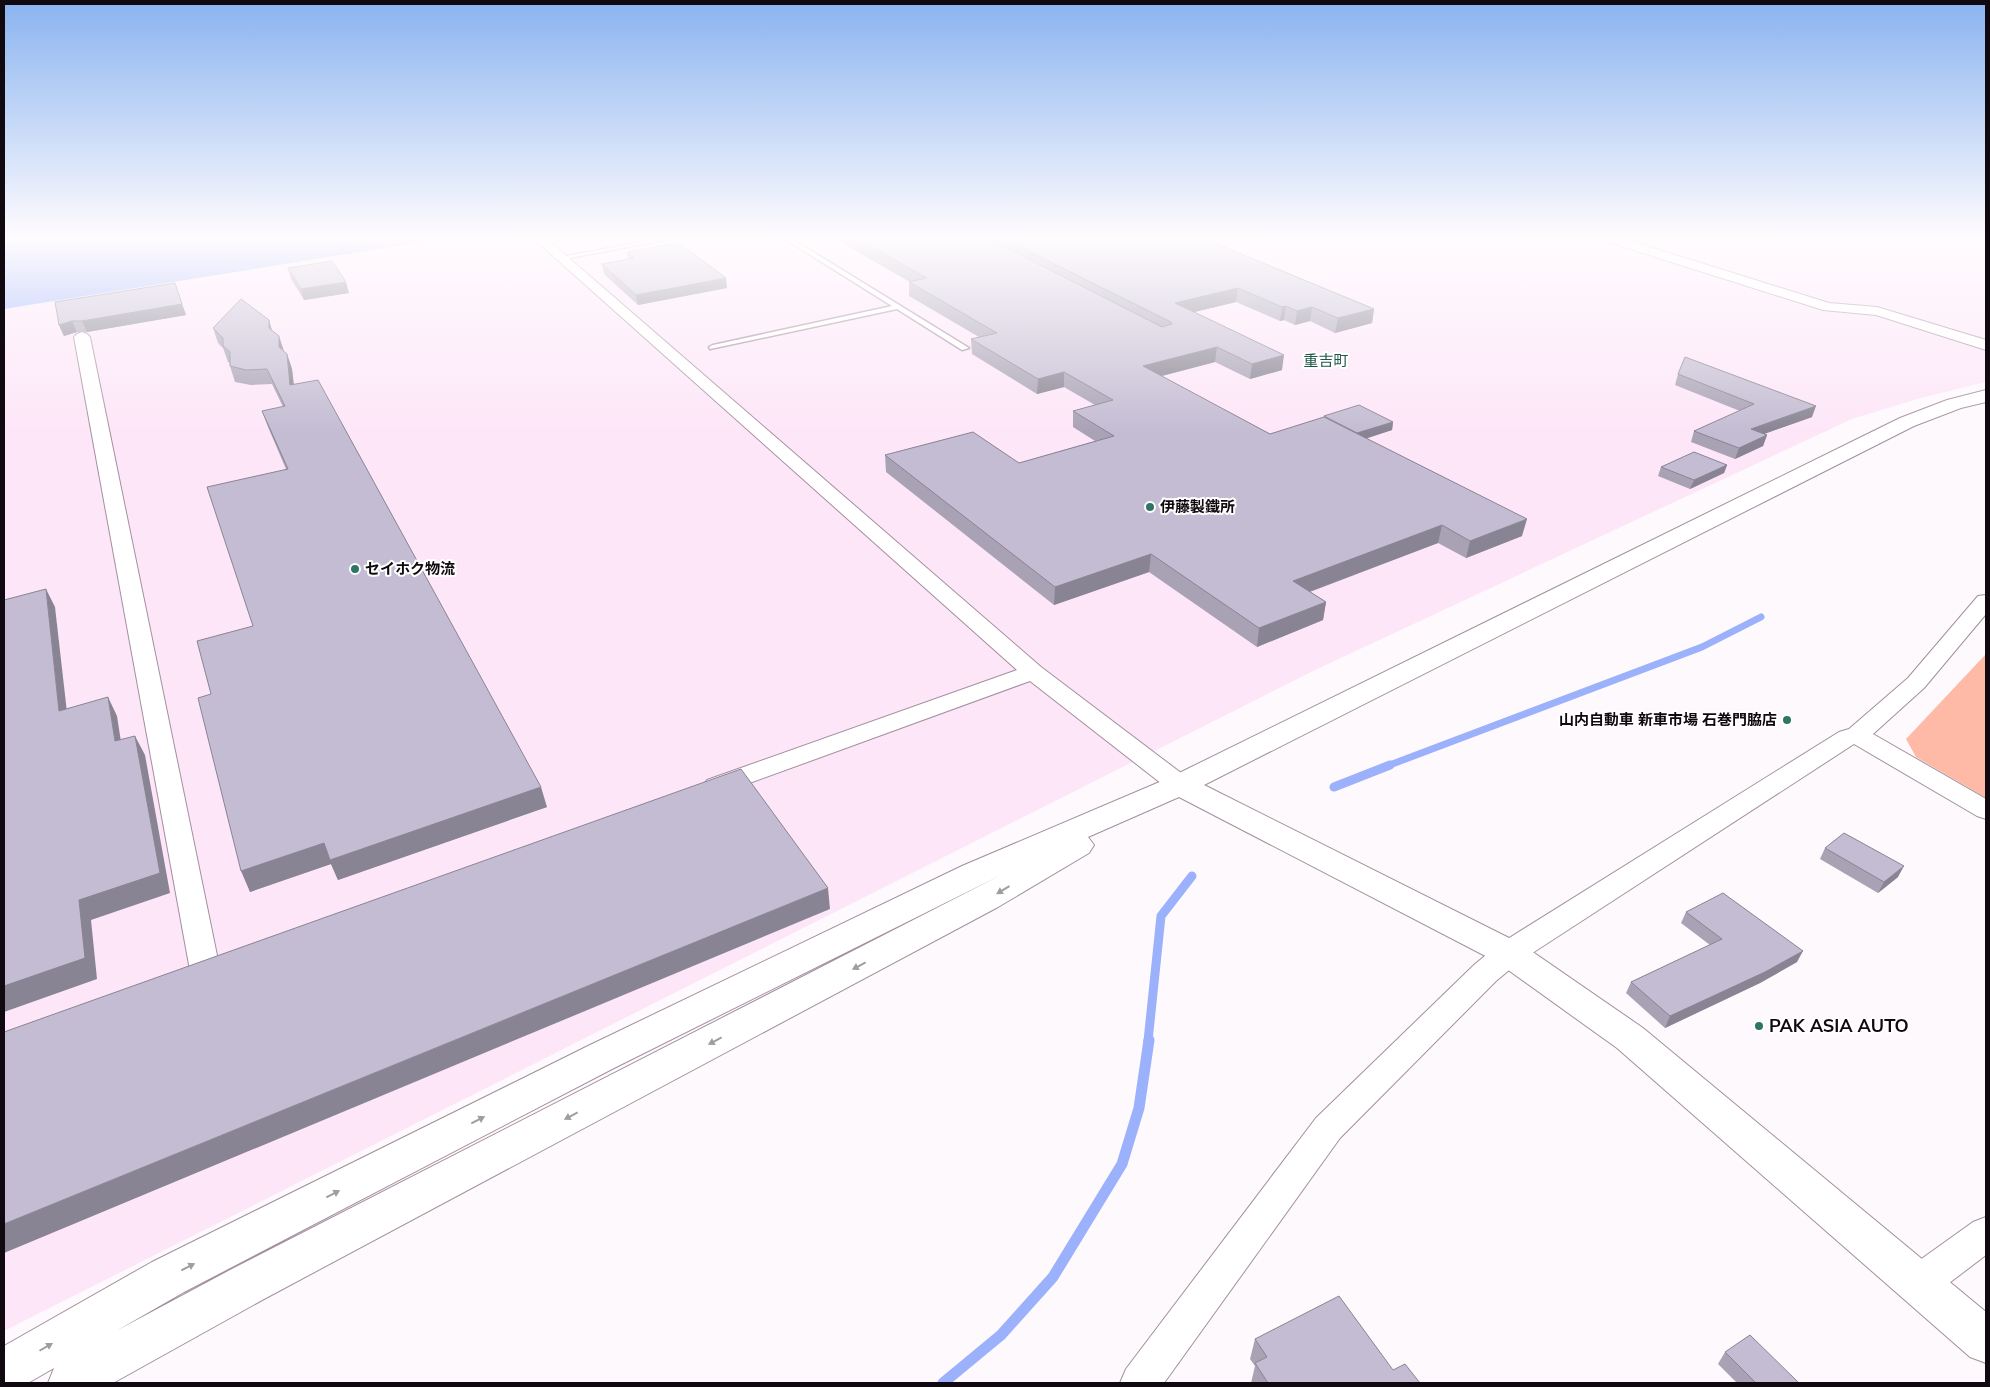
<svg xmlns="http://www.w3.org/2000/svg" width="1990" height="1387" font-family="'Nunito Sans','Noto Sans JP',sans-serif">
<style>
.built{fill:#fde6f8}
.green{fill:#ffb9a7}
.water{fill:#9cb1fb}
.lines{fill:none;stroke-linecap:round;stroke-linejoin:round}
.stream-far2{stroke:#9cb1fb;stroke-width:7}
.stream-far1{stroke:#9cb1fb;stroke-width:9}
.stream{stroke:#9cb1fb;stroke-width:11}
.lane-casing{stroke:#a38f9e;stroke-width:3}
.street-casing{stroke:#a38f9e;stroke-width:2}
.secondary-casing{stroke:#a38f9e;stroke-width:2}
.lane{fill:#fff;fill-rule:evenodd}
.street{fill:#fff;fill-rule:evenodd}
.secondary{fill:#fff;fill-rule:evenodd}
.wall{fill:#a9a2b5}
.shaded-wall{fill:#898493}
.building{fill:#c4bcd2;stroke:#898493}
.oneway{fill:#9f9d9f}
.poi-dot{fill:#307467;stroke:#fff;stroke-width:2}
.labels{text-anchor:middle;stroke-width:4;stroke-linejoin:round;paint-order:stroke}
.far-quarter-label{font-size:15px;fill:#1f564b;stroke:#fff}
.poi-label{font-size:15px;font-weight:bold;fill:#10090f;stroke:#fff;text-anchor:start}
.near-poi-label{font-size:18px;font-weight:bold;fill:#10090f;stroke:#fff;text-anchor:start}
</style>
<rect width="100%" height="100%" fill="#fef9fd"/>
<polygon class="built" points="441,239 1986,239 1986,382 1917,399 1852,419 1315,670 4,1331 4,309"/>
<polygon class="green" points="1986,654 1986,798 1916,757 1906,739"/>
<polygon class="water" points="4,239 441,239 4,309"/>
<g class="lines">
<polyline class="stream-far2" points="1387,766 1702,647 1761,617"/>
<g class="stream-far1">
<polyline points="1334,787 1390,765"/>
<polyline points="1148,1041 1161,916 1192,876"/>
</g>
<polyline class="stream" points="943,1383 1001,1335 1053,1277 1122,1164 1139,1108 1149,1040"/>
<defs>
<g id="lane">
<polygon points="658,239 670,239 559,260 556,258"/>
<polygon points="785,239 792,239 969,348 962,350 897,309 710,349 709,347 713,345 892,306"/>
</g>
<g id="street">
<polygon points="534,239 547,239 1041,667 1189,779 1193,785 1189,791 1180,793 1171,791 1030,681 725,792 716,794 707,792 703,786 707,780 1017,670"/>
<polygon points="1606,239 1624,239 1829,303 1877,307 1986,340 1986,350 1876,315 1823,310 1608,242"/>
<polygon points="82,332 87,334 90,337 220,970 216,978 205,981 194,978 190,970 74,337 77,334"/>
<polygon points="1986,595 1986,614 1924,688 1873,734 1986,799 1986,819 1977,816 1854,744 1520,961 1496,981 1340,1138 1164,1383 1120,1383 1126,1369 1316,1118 1474,965 1498,945 1839,732 1849,729 1908,678 1978,596"/>
<polygon points="1986,1217 1986,1255 1932,1296 1919,1301 1906,1296 1900,1283 1906,1270 1973,1222"/>
</g>
<path id="secondary" d="M1986 390V402L1961 408 1914 426 1204 785 1521 944 1643 1028 1986 1312V1363L1970 1357 1617 1048 1497 962 1179 797 1088 837 1094 845 1089 853 998 907 264 1299 113 1383H48L54 1368 28 1383H4V1346L152 1262 588 1046 962 866 1169 778 1900 418 1947 400ZM1001 875 232 1269 116 1331 184 1292 614 1068Z"/>
</defs>
<use href="#lane" class="lane-casing"/>
<use href="#street" class="street-casing"/>
<use href="#secondary" class="secondary-casing"/>
<use href="#lane" class="lane"/>
<use href="#street" class="street"/>
<use href="#secondary" class="secondary"/>
</g>
<g class="wall">
<polygon points="835,239 1205,239 1374,309 1372,323 1335,333 1310,321 1295,325 1284,320 1280,321 1236,302 1194,312 1282,370 1250,379 1215,362 1162,376 1270,434 1323,417 1324,416 1393,422 1392,430 1366,438 1522,536 1466,558 1438,543 1310,592 1326,602 1323,620 1257,647 1149,572 1054,605 886,472 885,455 1019,463 1095,441 1073,427 1073,411 1095,405 1064,387 1037,394 972,354 971,339 979,337 909,296 909,282 910,282"/>
<polygon points="627,252 727,288 638,305 604,274 602,264 628,260"/>
<polygon points="288,268 349,293 304,300 291,279"/>
<polygon points="175,283 186,315 87,332 77,332 64,336 59,325"/>
<polygon points="269,320 272,331 283,351 287,354 292,369 294,384 547,807 338,880 331,864 250,892 211,694 253,626 286,469 268,427 262,411 283,407 272,384 251,385 235,382 230,366 230,363 228,362 223,348 218,343 213,328"/>
<polygon points="1678,374 1812,417 1764,434 1767,435 1763,446 1735,459 1691,442 1694,431 1740,411 1675,385"/>
<polygon points="1727,465 1724,473 1690,489 1658,476 1661,467"/>
<polygon points="1825,848 1898,877 1878,893 1820,859"/>
<polygon points="1686,912 1797,962 1760,983 1665,1028 1626,993 1631,982 1710,945 1681,923"/>
<polygon points="1255,1339 1393,1370 1420,1383 1251,1383 1255,1366 1250,1359"/>
<polygon points="1725,1352 1799,1383 1737,1383 1718,1364"/>
</g>
<g class="shaded-wall">
<polygon points="726,278 727,288 638,305 636,295"/>
<polygon points="346,282 349,293 304,300 301,289"/>
<polygon points="1238,288 1236,302 1174,317 1175,303"/>
<polygon points="182,304 186,315 87,332 82,321"/>
<polygon points="1286,306 1284,320 1280,321 1282,307"/>
<polygon points="1312,307 1310,321 1295,325 1297,311"/>
<polygon points="1374,309 1372,323 1335,333 1338,318"/>
<polygon points="269,320 273,334 269,328"/>
<polygon points="72,321 77,332 64,336 59,325"/>
<polygon points="279,336 284,351 279,347"/>
<polygon points="1217,347 1215,362 1142,381 1143,366"/>
<polygon points="287,354 292,369 295,401 290,385"/>
<polygon points="1284,355 1282,370 1250,379 1252,364"/>
<polygon points="1064,372 1064,387 1037,394 1038,379"/>
<polygon points="1816,406 1812,417 1747,440 1751,429"/>
<polygon points="1393,422 1392,430 1356,442 1357,433"/>
<polygon points="1767,435 1763,446 1735,459 1739,448"/>
<polygon points="1727,465 1724,473 1690,489 1694,480"/>
<polygon points="1527,519 1522,536 1466,558 1470,541"/>
<polygon points="1442,525 1438,543 1290,599 1293,581"/>
<polygon points="1151,554 1149,572 1054,605 1055,587"/>
<polygon points="46,589 55,607 69,730 59,711"/>
<polygon points="1326,602 1323,620 1257,647 1259,628"/>
<polygon points="108,697 117,716 124,761 115,741"/>
<polygon points="135,736 145,755 170,893 91,920 97,979 4,1012 4,986"/>
<polygon points="541,787 547,807 338,880 331,864 250,892 241,871 324,843"/>
<polygon points="1904,866 1898,877 1878,893 1884,882"/>
<polygon points="828,888 830,909 4,1253 4,1224"/>
<polygon points="1803,951 1797,962 1760,983 1665,1028 1670,1016"/>
</g>
<g class="building">
<polygon points="857,239 989,239 1162,327 1172,324 1171,322 1004,239 1205,239 1374,309 1338,318 1312,307 1297,311 1286,306 1282,307 1238,288 1175,303 1284,355 1252,364 1217,347 1143,366 1270,434 1324,417 1527,519 1470,541 1442,525 1293,581 1326,602 1259,628 1151,554 1055,587 885,455 973,432 1019,463 1114,436 1073,411 1113,400 1064,372 1038,379 971,339 997,333 909,282 927,278"/>
<polygon points="679,243 726,278 636,295 602,264 634,258 627,252"/>
<polygon points="332,261 346,282 301,289 288,268"/>
<polygon points="175,283 182,304 82,321 72,321 59,325 55,302"/>
<polygon points="241,299 269,320 269,328 279,336 279,347 287,354 290,385 318,380 541,787 330,860 324,843 241,871 198,698 211,694 197,641 253,626 207,487 288,469 262,411 285,406 267,369 246,370 230,366 230,352 223,346 223,338 213,328"/>
<polygon points="1685,357 1816,406 1751,429 1767,435 1739,448 1694,431 1754,404 1678,374"/>
<polygon points="1359,405 1393,422 1357,433 1324,416"/>
<polygon points="1694,452 1727,465 1694,480 1661,467"/>
<polygon points="46,589 59,711 108,697 115,741 135,736 160,873 79,900 85,958 4,986 4,600"/>
<polygon points="741,769 828,888 4,1224 4,1032"/>
<polygon points="1844,833 1904,866 1884,882 1825,848"/>
<polygon points="1723,893 1803,951 1765,972 1670,1016 1631,982 1722,939 1686,912"/>
<polygon points="1339,1296 1393,1370 1405,1364 1420,1383 1268,1383 1255,1363 1267,1357 1255,1339"/>
<polygon points="1750,1335 1799,1383 1756,1383 1725,1352"/>
</g>
<defs><path id="oneway-solid" d="M-6-.8H1V-3.2L6.5 0L1 3.2V.8H-6Z" transform="scale(1.25)"/></defs>
<g class="oneway">
<use href="#oneway-solid" transform="translate(1003 890) rotate(149)"/>
<use href="#oneway-solid" transform="translate(859 966) rotate(152)"/>
<use href="#oneway-solid" transform="translate(715 1041) rotate(152)"/>
<use href="#oneway-solid" transform="translate(571 1116) rotate(152)"/>
<use href="#oneway-solid" transform="translate(478 1120) rotate(-27)"/>
<use href="#oneway-solid" transform="translate(333 1194) rotate(-27)"/>
<use href="#oneway-solid" transform="translate(188 1267) rotate(-27)"/>
<use href="#oneway-solid" transform="translate(46 1347) rotate(-30)"/>
</g>
<linearGradient id="sky" x2="0" y2="1"><stop stop-color="#89b3f0"/><stop offset="0.55" stop-color="#fffcfe"/><stop offset="1" stop-color="#fffcfe" stop-opacity="0"/></linearGradient>
<rect width="1990" height="433" fill="url(#sky)"/>
<g class="poi-dot">
<circle cx="1150" cy="507" r="5"/>
<circle cx="355" cy="569" r="5"/>
<circle cx="1787" cy="720" r="5"/>
<circle cx="1759" cy="1026" r="5"/>
</g>
<g class="labels">
<g class="far-quarter-label">
<text x="1326" y="366">重吉町</text>
</g>
<g class="poi-label">
<text x="1160" y="512">伊藤製鐵所</text>
<text x="365" y="574">セイホク物流</text>
<text x="1777" y="725" text-anchor="end">山内自動車 新車市場 石巻門脇店</text>
</g>
<g class="near-poi-label">
<text x="1769" y="1032">PAK ASIA AUTO</text>
</g>
</g>
<rect width="1990" height="1387" fill="none" stroke="#10090f" stroke-width="10"/>
</svg>
